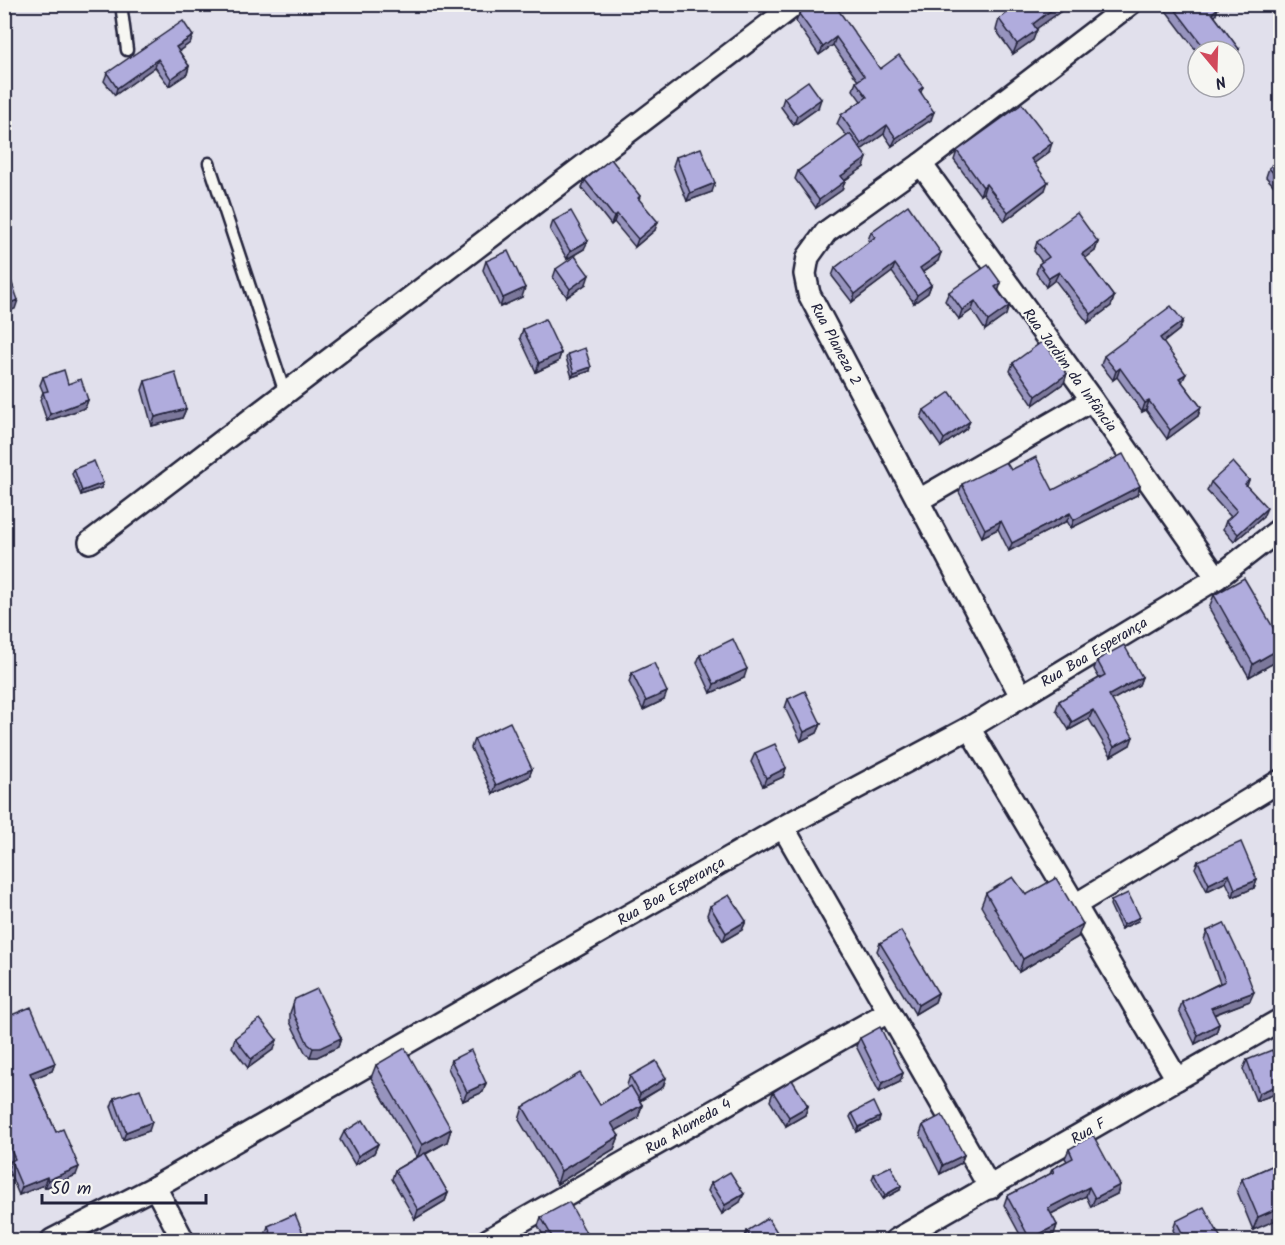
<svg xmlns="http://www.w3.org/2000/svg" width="1285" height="1245" font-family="Kalam,sans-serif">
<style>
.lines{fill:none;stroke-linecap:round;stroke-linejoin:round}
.lane-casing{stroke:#22223b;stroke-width:15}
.street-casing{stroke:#22223b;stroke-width:26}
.lane{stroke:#f6f6f2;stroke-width:10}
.street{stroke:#f6f6f2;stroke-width:21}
.wall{fill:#9794be;stroke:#22223b;stroke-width:1.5}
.shaded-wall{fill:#7b789b;stroke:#22223b;stroke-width:1.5}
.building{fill:#b0acdd;stroke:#22223b;stroke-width:1.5}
.labels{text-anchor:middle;stroke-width:4.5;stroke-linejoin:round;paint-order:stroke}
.street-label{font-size:15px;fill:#22223b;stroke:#f6f6f2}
</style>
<rect width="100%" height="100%" fill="#e1e0ec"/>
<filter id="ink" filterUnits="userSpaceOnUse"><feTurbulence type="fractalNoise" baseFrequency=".0167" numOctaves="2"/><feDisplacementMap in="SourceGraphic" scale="12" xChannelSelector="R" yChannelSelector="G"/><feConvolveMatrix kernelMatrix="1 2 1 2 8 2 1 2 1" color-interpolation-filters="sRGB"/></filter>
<g filter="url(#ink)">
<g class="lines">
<defs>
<g id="lane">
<polyline points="121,4 127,50"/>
<polyline points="209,163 285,393"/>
</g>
<g id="street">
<polyline points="921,164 1092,400 1217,578"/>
<polyline points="919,500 1092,400"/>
<polyline points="90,542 796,4"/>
<polyline points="1021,696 809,294 805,274 808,257 826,232 921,164 1130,4"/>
<polyline points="969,728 1075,905 1177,1079"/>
<polyline points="783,827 990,1188"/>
<polyline points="1075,905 1280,781"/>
<polyline points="155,1187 183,1240"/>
<polyline points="52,1240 155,1187 783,827 969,728 1217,578 1280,529"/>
<polyline points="488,1240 888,1012"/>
<polyline points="896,1240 1280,1020"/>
</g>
</defs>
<use href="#lane" class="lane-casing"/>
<use href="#street" class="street-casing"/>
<use href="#lane" class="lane"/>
<use href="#street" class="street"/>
</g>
<g class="wall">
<polygon points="812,4 880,69 923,87 921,92 931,120 892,146 884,134 861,150 864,167 844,180 842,190 816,208 795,179 798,171 847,136 837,124 841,115 861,101 853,90 856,82 858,81 833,45 819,55 796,22 799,14"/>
<polygon points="1020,4 1071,4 1036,29 1033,40 1013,54 996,30 999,19"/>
<polygon points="1161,4 1216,4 1218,8 1215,17 1239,49 1236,57 1234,59 1234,51 1198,51 1198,53"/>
<polygon points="190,43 179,51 189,66 187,74 169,86 155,67 115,95 104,81 107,73"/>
<polygon points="1198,56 1198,68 1195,64"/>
<polygon points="784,98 818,108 794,125 781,107"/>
<polygon points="957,151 1049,152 1034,163 1045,190 1005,221 983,193 980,195 954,160"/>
<polygon points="676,157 712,192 687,201 673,166"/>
<polygon points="1281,158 1281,194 1266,177 1269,168"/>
<polygon points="585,180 640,196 639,200 655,230 635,247 614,222 611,225 582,188"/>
<polygon points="553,221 584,249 567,259 550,230"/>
<polygon points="871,232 938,261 923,272 931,285 928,293 914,303 892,272 852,302 832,276 835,268 870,242 868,240"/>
<polygon points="1037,242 1098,242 1095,251 1085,258 1114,297 1111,306 1088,323 1055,280 1046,287 1036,273 1039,264 1042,262 1034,251"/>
<polygon points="486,261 522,297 500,307 483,270"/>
<polygon points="556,269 586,284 567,297 553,278"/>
<polygon points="998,291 1006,315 985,330 972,310 959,319 945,301 949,292"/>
<polygon points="1183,321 1179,330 1163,343 1182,382 1201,407 1198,416 1167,439 1146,410 1142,412 1117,377 1113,380 1101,365 1104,356"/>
<polygon points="523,329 561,353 558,362 536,372 520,338"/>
<polygon points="568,354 590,371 572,377 566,358"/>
<polygon points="1013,363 1064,383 1033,405 1010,371"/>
<polygon points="43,377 68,384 88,400 85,408 47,421 40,400 43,392 40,385"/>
<polygon points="145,381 186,409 182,418 152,426 142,390"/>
<polygon points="924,410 970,421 966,429 941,447 921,418"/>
<polygon points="74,469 101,488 81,495 72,474"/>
<polygon points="1011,470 1053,490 1140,486 1137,495 1071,528 1067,521 1009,551 998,529 982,537 959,492 962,484"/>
<polygon points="1249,480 1247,486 1263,517 1234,542 1223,529 1226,521 1231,517 1207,491 1211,482"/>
<polygon points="1214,595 1281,641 1281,655 1279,660 1249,677 1209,608"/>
<polygon points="700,655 744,678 711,693 697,663"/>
<polygon points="1097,660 1142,677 1139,685 1112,700 1130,745 1111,756 1089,719 1069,730 1056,710 1059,701 1099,678 1094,669"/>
<polygon points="632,673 664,700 643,710 629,682"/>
<polygon points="788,699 821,724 817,733 801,741 785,708"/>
<polygon points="474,739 532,769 529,777 493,794 471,748"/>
<polygon points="755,753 786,768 783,777 763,786 751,762"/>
<polygon points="1198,861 1257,880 1254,888 1233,897 1226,882 1207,891 1195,868"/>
<polygon points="986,893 1026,895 1078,937 1019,972 981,906"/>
<polygon points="1111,901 1140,917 1138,921 1121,929 1110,905"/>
<polygon points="710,906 746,921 742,930 723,941 707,915"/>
<polygon points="1207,931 1250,1001 1214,1015 1219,1024 1216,1033 1195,1044 1179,1011 1182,1002 1220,983 1204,940"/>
<polygon points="880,943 938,993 935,1002 915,1014 877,951"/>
<polygon points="295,999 341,1038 338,1047 317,1057 310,1057 305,1052 290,1022 290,1013"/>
<polygon points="4,1018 55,1063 52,1071 33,1078 56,1132 76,1175 45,1188 44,1185 19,1195 8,1169 10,1163 4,1150"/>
<polygon points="235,1038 274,1049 248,1068 232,1047"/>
<polygon points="860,1038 903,1073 900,1082 879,1092 856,1046"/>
<polygon points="451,1060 486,1083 483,1092 463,1101 448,1068"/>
<polygon points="1247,1060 1281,1072 1281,1092 1256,1101 1243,1069"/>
<polygon points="376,1065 451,1129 447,1142 426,1154 448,1193 445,1201 415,1219 392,1179 395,1170 417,1157 371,1078"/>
<polygon points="630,1076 666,1078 663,1087 640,1101 642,1105 638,1118 615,1131 619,1136 614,1149 557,1184 519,1120 523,1107 600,1105 628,1088 627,1085"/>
<polygon points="773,1092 808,1106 805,1115 786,1126 770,1101"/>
<polygon points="114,1098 149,1131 123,1140 111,1107"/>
<polygon points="852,1113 880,1117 879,1121 857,1132 850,1117"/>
<polygon points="923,1125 964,1155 961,1163 940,1174 920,1134"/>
<polygon points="344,1132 378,1144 374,1153 355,1165 340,1140"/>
<polygon points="1069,1149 1117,1194 1091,1207 1086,1196 1051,1214 1057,1225 1054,1234 1041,1240 1023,1240 1004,1205 1007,1196 1050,1174 1052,1169 1067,1161 1065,1158"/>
<polygon points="1281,1162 1253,1230 1237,1191 1242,1179"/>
<polygon points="874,1174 900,1190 883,1199 872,1179"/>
<polygon points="711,1183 740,1202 722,1214 708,1191"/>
<polygon points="541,1217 588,1240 546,1240 538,1226"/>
<polygon points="1176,1221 1222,1240 1178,1240 1173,1230"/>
<polygon points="268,1226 306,1240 264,1240 264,1239"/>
<polygon points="747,1231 782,1240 744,1240"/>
</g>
<g class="shaded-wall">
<polygon points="1059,4 1071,4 1029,34 1033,24"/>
<polygon points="1218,8 1215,17 1212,13"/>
<polygon points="1037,30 1033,40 1013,54 1017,44"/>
<polygon points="193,36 190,43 173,55 176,47"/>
<polygon points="836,37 833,45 819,55 823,47"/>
<polygon points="1239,49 1236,57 1234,59 1234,53"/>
<polygon points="158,59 155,67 115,95 117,88"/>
<polygon points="189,66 187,74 169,86 171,79"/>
<polygon points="821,99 818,108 794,125 797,116"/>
<polygon points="934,112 931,120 892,146 896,138"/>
<polygon points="887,125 884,134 858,152 861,144"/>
<polygon points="1052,143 1049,152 1028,168 1031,159"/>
<polygon points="867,158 864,167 838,185 841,176"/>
<polygon points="845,181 842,190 816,208 819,200"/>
<polygon points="1048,182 1045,190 1005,221 1008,212"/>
<polygon points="715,183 712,192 687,201 690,193"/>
<polygon points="986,184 983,193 980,195 983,187"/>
<polygon points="617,214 614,222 611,225 614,217"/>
<polygon points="658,222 655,230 635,247 638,239"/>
<polygon points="588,241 584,249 567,259 570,251"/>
<polygon points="1098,242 1095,251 1079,263 1082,254"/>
<polygon points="941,253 938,261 917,276 920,268"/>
<polygon points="895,264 892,272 852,302 855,294"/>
<polygon points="1059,272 1055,280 1046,287 1049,278"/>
<polygon points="589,275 586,284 567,297 570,289"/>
<polygon points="1001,283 998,292 995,287"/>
<polygon points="931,285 928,293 914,303 917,295"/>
<polygon points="525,288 522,297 500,307 503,298"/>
<polygon points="1114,297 1111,306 1088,323 1091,314"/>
<polygon points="18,300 15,309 4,313 4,305"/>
<polygon points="975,301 972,310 959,319 962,310"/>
<polygon points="1009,306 1006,315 985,330 988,321"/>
<polygon points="1183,321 1179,330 1157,347 1160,338"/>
<polygon points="561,353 558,362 536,372 539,363"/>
<polygon points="591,367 590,371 572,377 574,373"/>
<polygon points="1120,368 1117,377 1113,380 1116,371"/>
<polygon points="1067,374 1064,383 1033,405 1036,396"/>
<polygon points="1186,374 1182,382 1179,378"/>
<polygon points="88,400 85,408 47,421 50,414"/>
<polygon points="1149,401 1146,410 1142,412 1145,403"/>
<polygon points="1201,407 1198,416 1167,439 1170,430"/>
<polygon points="186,409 182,418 152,426 155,417"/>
<polygon points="970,421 966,429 941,447 944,439"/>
<polygon points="103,483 101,488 81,495 82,491"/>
<polygon points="1140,486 1137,495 1071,528 1074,520"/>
<polygon points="1267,508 1263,517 1234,542 1238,534"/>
<polygon points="1070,513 1067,521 1009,551 1012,543"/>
<polygon points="1001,521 998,529 982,537 985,529"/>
<polygon points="1281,648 1281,655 1279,660 1249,677 1253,664"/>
<polygon points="747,669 744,678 711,693 714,684"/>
<polygon points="1142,677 1139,685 1105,704 1109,695"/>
<polygon points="667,692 664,700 643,710 646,701"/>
<polygon points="1093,710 1089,719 1069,730 1072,722"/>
<polygon points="821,724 817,733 801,741 804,732"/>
<polygon points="1133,737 1130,745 1111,756 1114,747"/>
<polygon points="786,768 783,777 763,786 766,778"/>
<polygon points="532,769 529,777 493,794 496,785"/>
<polygon points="1229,874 1226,882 1207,891 1209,884"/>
<polygon points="1257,880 1254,888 1233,897 1235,889"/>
<polygon points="1140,917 1138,921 1121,929 1123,925"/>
<polygon points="746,921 742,930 723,941 726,933"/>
<polygon points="1083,924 1078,937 1019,972 1023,959"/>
<polygon points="1254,992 1250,1001 1207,1017 1211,1008"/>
<polygon points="938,993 935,1002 915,1014 918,1005"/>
<polygon points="1219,1024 1216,1033 1195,1044 1198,1035"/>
<polygon points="341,1038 338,1047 317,1057 310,1057 313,1048"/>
<polygon points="277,1040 274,1049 248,1068 251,1059"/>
<polygon points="55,1063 52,1071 27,1081 30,1073"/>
<polygon points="903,1073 900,1082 879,1092 882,1083"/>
<polygon points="666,1078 663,1087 637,1102 640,1094"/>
<polygon points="486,1083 483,1092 463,1101 467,1092"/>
<polygon points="1281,1084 1281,1092 1256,1101 1259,1093"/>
<polygon points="642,1105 638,1118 606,1136 611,1123"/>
<polygon points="808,1106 805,1115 786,1126 789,1117"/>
<polygon points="880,1117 879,1121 857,1132 859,1127"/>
<polygon points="152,1122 149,1131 123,1140 126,1132"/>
<polygon points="451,1129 447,1142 417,1158 422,1145"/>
<polygon points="619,1136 614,1149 557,1184 561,1171"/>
<polygon points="378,1144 374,1153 355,1165 358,1156"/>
<polygon points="964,1155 961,1163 940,1174 943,1165"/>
<polygon points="79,1167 76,1175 45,1188 48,1180"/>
<polygon points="47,1177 44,1185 19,1195 22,1187"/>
<polygon points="1120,1185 1117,1194 1091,1207 1095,1198"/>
<polygon points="901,1186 900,1190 883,1199 885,1195"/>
<polygon points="1089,1187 1086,1196 1045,1217 1048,1208"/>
<polygon points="448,1193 445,1201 415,1219 418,1210"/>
<polygon points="744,1194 740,1202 722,1214 725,1205"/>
<polygon points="1281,1207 1281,1218 1253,1230 1258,1217"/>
<polygon points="1057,1225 1054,1234 1041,1240 1029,1240 1030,1239"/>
</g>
<g class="building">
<polygon points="812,4 834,4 880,69 899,55 923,87 919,90 934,112 896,138 887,125 861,144 841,115 867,97 856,82 864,76 836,37 823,47 799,14"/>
<polygon points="1020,4 1059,4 1033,24 1037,30 1017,44 999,19"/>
<polygon points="1171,4 1216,4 1218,8 1212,13 1239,49 1234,53 1234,51 1204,51 1206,50"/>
<polygon points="183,21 193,36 176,47 189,66 171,79 158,59 117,88 107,73"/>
<polygon points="808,81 821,99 797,116 784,98"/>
<polygon points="1022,104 1052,143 1031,159 1048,182 1008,212 986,184 983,187 957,151"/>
<polygon points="850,134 867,158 841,176 845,181 819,200 798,171"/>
<polygon points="701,148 715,183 690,193 676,157"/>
<polygon points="1281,158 1281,182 1269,168"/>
<polygon points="611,159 640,196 638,198 658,222 638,239 617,214 614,217 585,180"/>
<polygon points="908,205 941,253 920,268 931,285 917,295 895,264 855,294 835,268 875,237 871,232"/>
<polygon points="571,211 588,241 570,251 553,221"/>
<polygon points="1077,213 1098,242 1082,254 1114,297 1091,314 1059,272 1049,278 1039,264 1049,257 1037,242"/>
<polygon points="508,251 525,288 503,298 486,261"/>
<polygon points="575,256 589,275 570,289 556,269"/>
<polygon points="988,265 1001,283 995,287 1009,306 988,321 975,301 962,310 949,292"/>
<polygon points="9,275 18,300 4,305 4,277"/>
<polygon points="1171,306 1183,321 1160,338 1186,374 1179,378 1201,407 1170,430 1149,401 1145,403 1120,368 1116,371 1104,356"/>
<polygon points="545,319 561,353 539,363 523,329"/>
<polygon points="1043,341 1067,374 1036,396 1013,363"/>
<polygon points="585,348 591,367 574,373 568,354"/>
<polygon points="64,370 68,384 81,379 88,400 50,414 43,392 48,391 43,377"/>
<polygon points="175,372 186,409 155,417 145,381"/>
<polygon points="950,392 970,421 944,439 924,410"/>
<polygon points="1123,454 1140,486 1074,520 1070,513 1012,543 1001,521 985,529 962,484 1006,462 1011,470 1036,457 1053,490"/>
<polygon points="94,461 103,483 82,491 74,469"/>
<polygon points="1233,462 1249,480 1245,484 1267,508 1238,534 1226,521 1237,511 1211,482"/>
<polygon points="1244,578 1281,641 1281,648 1253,664 1214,595"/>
<polygon points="733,639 747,669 714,684 700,655"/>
<polygon points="1124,645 1142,677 1109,695 1133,737 1114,747 1093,710 1072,722 1059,701 1105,675 1097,660"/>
<polygon points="654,663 667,692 646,701 632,673"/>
<polygon points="805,691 821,724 804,732 788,699"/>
<polygon points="510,722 532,769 496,785 474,739"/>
<polygon points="775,744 786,768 766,778 755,753"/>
<polygon points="1241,842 1257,880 1235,889 1229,874 1209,884 1198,861"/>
<polygon points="1013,877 1026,895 1056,878 1083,924 1023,959 986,893"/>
<polygon points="1128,893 1140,917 1123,925 1111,901"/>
<polygon points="729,895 746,921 726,933 710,906"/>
<polygon points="1224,923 1243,963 1254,992 1211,1008 1219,1024 1198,1035 1182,1002 1225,981 1207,931"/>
<polygon points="901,931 938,993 918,1005 880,943"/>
<polygon points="317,989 341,1038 320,1048 313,1048 308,1044 294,1014 293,1004 295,999"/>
<polygon points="31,1007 55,1063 30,1073 56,1132 63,1129 79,1167 48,1180 47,1177 22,1187 11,1161 15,1159 4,1135 4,1018"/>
<polygon points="260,1019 277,1040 251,1059 235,1038"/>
<polygon points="880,1027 903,1073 882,1083 860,1038"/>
<polygon points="405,1048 451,1129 422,1145 376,1065"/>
<polygon points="471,1050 486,1083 467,1092 451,1060"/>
<polygon points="1272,1050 1281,1072 1281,1084 1259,1093 1247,1060"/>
<polygon points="656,1061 666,1078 640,1094 630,1076"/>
<polygon points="580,1073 600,1105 631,1086 642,1105 611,1123 619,1136 561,1171 523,1107"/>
<polygon points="792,1080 808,1106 789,1117 773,1092"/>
<polygon points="140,1089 152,1122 126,1132 114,1098"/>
<polygon points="873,1102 880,1117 859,1127 852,1113"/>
<polygon points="942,1115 964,1155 943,1165 923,1125"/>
<polygon points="363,1120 378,1144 358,1156 344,1132"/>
<polygon points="1093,1135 1120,1185 1095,1198 1089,1187 1048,1208 1057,1225 1030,1239 1007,1196 1054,1172 1052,1169 1073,1158 1069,1149"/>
<polygon points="425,1153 448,1193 418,1210 395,1170"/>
<polygon points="1281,1162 1281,1207 1258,1217 1242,1179"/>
<polygon points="891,1166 901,1186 885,1195 874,1174"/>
<polygon points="730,1172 744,1194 725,1205 711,1183"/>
<polygon points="569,1202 589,1238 584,1240 554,1240 541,1217"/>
<polygon points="1204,1207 1222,1240 1186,1240 1176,1221"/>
<polygon points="295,1214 306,1240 274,1240 268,1226"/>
<polygon points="768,1218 782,1240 752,1240 747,1231"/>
</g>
</g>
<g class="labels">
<g class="street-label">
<text transform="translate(836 344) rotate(62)" y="5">Rua Planeza 2</text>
<text transform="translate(1070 370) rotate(54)" y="5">Rua Jardim da Infância</text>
<text transform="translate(1094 652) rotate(-31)" y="5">Rua Boa Esperança</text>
<text transform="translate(671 891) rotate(-30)" y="5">Rua Boa Esperança</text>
<text transform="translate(688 1126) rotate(-30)" y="5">Rua Alameda 4</text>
<text transform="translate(1088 1131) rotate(-30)" y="5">Rua F</text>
</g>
</g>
<rect width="1285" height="1245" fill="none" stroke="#f6f6f2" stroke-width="24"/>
<rect x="12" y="12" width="1261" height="1221" fill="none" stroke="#22223b" stroke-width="2" filter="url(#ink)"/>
<g transform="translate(1216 69) rotate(161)"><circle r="28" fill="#f6f6f2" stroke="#a1a1a9" stroke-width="1.5"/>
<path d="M0-4.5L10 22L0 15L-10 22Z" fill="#d1495b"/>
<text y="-9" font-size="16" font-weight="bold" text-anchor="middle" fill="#22223b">N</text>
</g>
<path d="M42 1194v9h164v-9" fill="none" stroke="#22223b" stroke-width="3"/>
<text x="51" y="1194" font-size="18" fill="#22223b" stroke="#f6f6f2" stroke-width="4.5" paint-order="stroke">50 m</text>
</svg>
